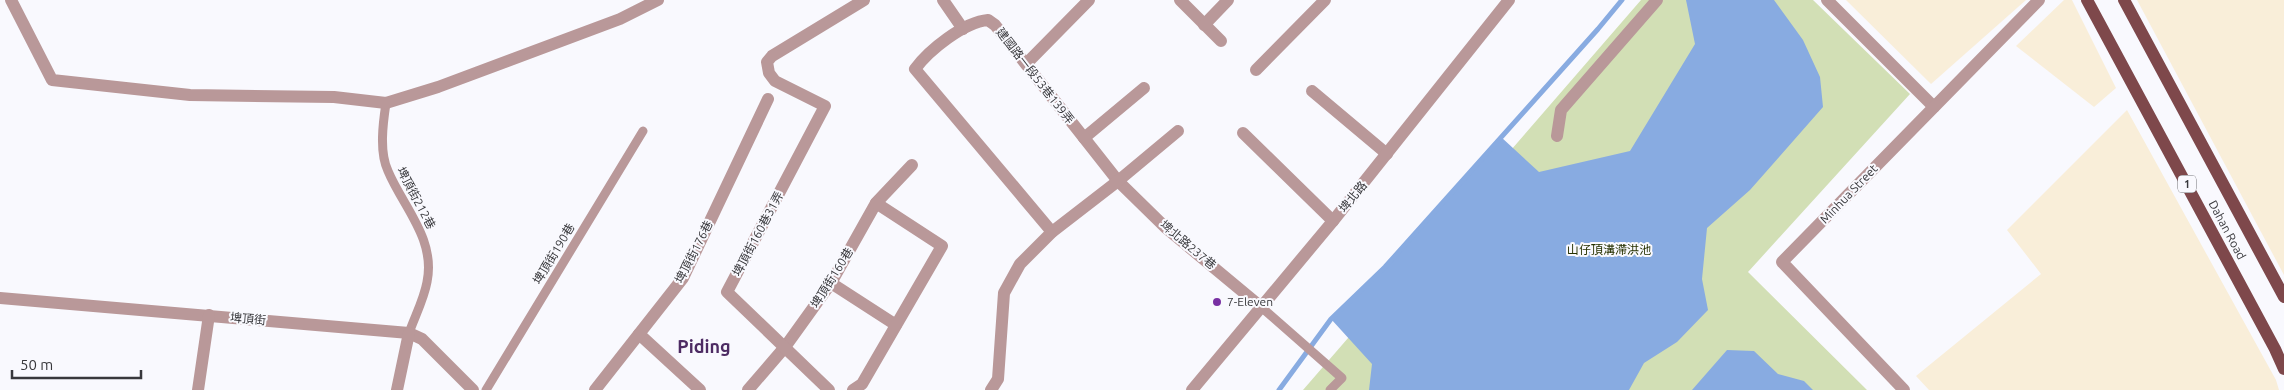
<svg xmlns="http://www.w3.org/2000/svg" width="2284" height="390" font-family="Ubuntu,'Noto Sans TC',sans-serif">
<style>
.industrial{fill:#f9eed9}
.green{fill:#d2dfb5}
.water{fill:#88abe1}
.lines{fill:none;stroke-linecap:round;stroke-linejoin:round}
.stream{stroke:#88abe1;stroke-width:5}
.service{stroke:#b99899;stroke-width:9}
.minor{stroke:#b99899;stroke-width:12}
.primary{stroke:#7e484b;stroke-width:12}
.poi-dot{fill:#7930a3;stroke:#f9f9fe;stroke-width:2}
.labels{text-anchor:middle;stroke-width:4;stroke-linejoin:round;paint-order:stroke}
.shield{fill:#f9f9fe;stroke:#727276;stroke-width:1}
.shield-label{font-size:11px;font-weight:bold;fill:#38383c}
.street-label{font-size:12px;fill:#38383c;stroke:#f9f9fe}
.park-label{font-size:12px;fill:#263100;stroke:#f9f9fe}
.poi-label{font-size:12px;fill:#38383c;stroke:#f9f9fe;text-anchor:start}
.district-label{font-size:18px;font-weight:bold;fill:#4d2b63;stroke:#f9f9fe}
</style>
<rect width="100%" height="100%" fill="#f9f9fe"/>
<g class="industrial">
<polygon points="1846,0 2026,0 1931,84"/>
<polygon points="2064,0 2072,0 2116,88 2094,107 2016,46"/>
<polygon points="2137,0 2284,0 2284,275"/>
<polygon points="2127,110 2276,380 2279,390 1929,390 1916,376 2041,274 2007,230"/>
</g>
<polygon class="green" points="1641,0 1813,0 1910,94 1748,272 1867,390 1303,390"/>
<g class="water">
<polygon points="1686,0 1774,0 1803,40 1820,77 1823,107 1750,190 1707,228 1702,279 1708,310 1677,342 1644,363 1629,390 1369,390 1372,364 1331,319 1385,267 1501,137 1539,172 1630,151 1695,44"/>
<polygon points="1727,350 1754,351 1778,374 1804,381 1813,390 1692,390"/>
</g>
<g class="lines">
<polyline class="stream" points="1279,390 1331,319 1385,267 1598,29 1622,0"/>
<g class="service">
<path d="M386 103C383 123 379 152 388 171 403 207 436 239 427 282 424 299 415 316 409 333"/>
<polyline points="1260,306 1342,378 1330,390"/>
<polyline points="486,390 643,131"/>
</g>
<g class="minor">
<polyline points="11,0 52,80 190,95 334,97 386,103 438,87 620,19 658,0"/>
<polyline points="943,0 963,29"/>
<polyline points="1180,0 1221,41"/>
<polyline points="1827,0 1934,107"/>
<polyline points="1204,25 1228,0"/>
<polyline points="1026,64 1089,0"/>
<polyline points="1256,70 1325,0"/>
<polyline points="1312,91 1387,154"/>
<polyline points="1243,133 1333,221"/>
<polyline points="1557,136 1561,110 1657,0"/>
<polyline points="1084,138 1144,88"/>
<path d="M1052 232 915 69C929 50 964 22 988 20L995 25 1118 181 1166 228 1260 306"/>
<polyline points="831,283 896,325"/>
<polyline points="0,298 409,333 422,339 473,390"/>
<polyline points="639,334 700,390"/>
<polyline points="198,390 209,315"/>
<polyline points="397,390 409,333"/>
<polyline points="595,390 683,278 768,99"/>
<polyline points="748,390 785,347 831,283 876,203 912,165"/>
<polyline points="829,390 727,292 825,106 775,81 769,73 767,62 772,56 864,0"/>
<polyline points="853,390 862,384 942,246 876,203"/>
<polyline points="991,390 998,379 1004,293 1020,264 1052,232 1118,181 1178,131"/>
<polyline points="1192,390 1333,221 1509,0"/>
<polyline points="1904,390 1782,262 2039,0"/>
</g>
<g class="primary">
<polyline points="2087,0 2275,349 2284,369"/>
<polyline points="2124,0 2284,297"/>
</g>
</g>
<circle class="poi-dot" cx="1217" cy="302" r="5"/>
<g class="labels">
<rect class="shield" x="2178" y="175.5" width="18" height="17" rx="4"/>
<g class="shield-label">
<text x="2187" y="188">1</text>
</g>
<g class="street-label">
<text transform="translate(1035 76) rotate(52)" y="4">建國路一段53巷139弄</text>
<text transform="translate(1849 194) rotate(-46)" y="4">Minhua Street</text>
<text transform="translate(1353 197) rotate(-51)" y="4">埤北路</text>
<text transform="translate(416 198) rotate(62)" y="4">埤頂街212巷</text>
<text transform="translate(2227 230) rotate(62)" y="4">Dahan Road</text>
<text transform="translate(758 234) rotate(-62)" y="4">埤頂街160巷31弄</text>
<text transform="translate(1188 245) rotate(40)" y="4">埤北路237巷</text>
<text transform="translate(694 252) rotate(-63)" y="4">埤頂街176巷</text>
<text transform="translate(554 254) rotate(-59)" y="4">埤頂街190巷</text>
<text transform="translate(832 278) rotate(-58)" y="4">埤頂街160巷</text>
<text transform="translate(248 319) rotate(5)" y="4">埤頂街</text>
</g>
<g class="park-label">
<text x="1609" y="254">山仔頂溝滯洪池</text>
</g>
<g class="poi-label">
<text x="1227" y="306">7-Eleven</text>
</g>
<g class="district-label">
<text x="704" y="353">Piding</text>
</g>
</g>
<path d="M12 370v8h129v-8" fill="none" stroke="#38383c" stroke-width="2.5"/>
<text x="20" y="370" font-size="15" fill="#38383c" stroke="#f9f9fe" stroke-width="4" paint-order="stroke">50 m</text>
</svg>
